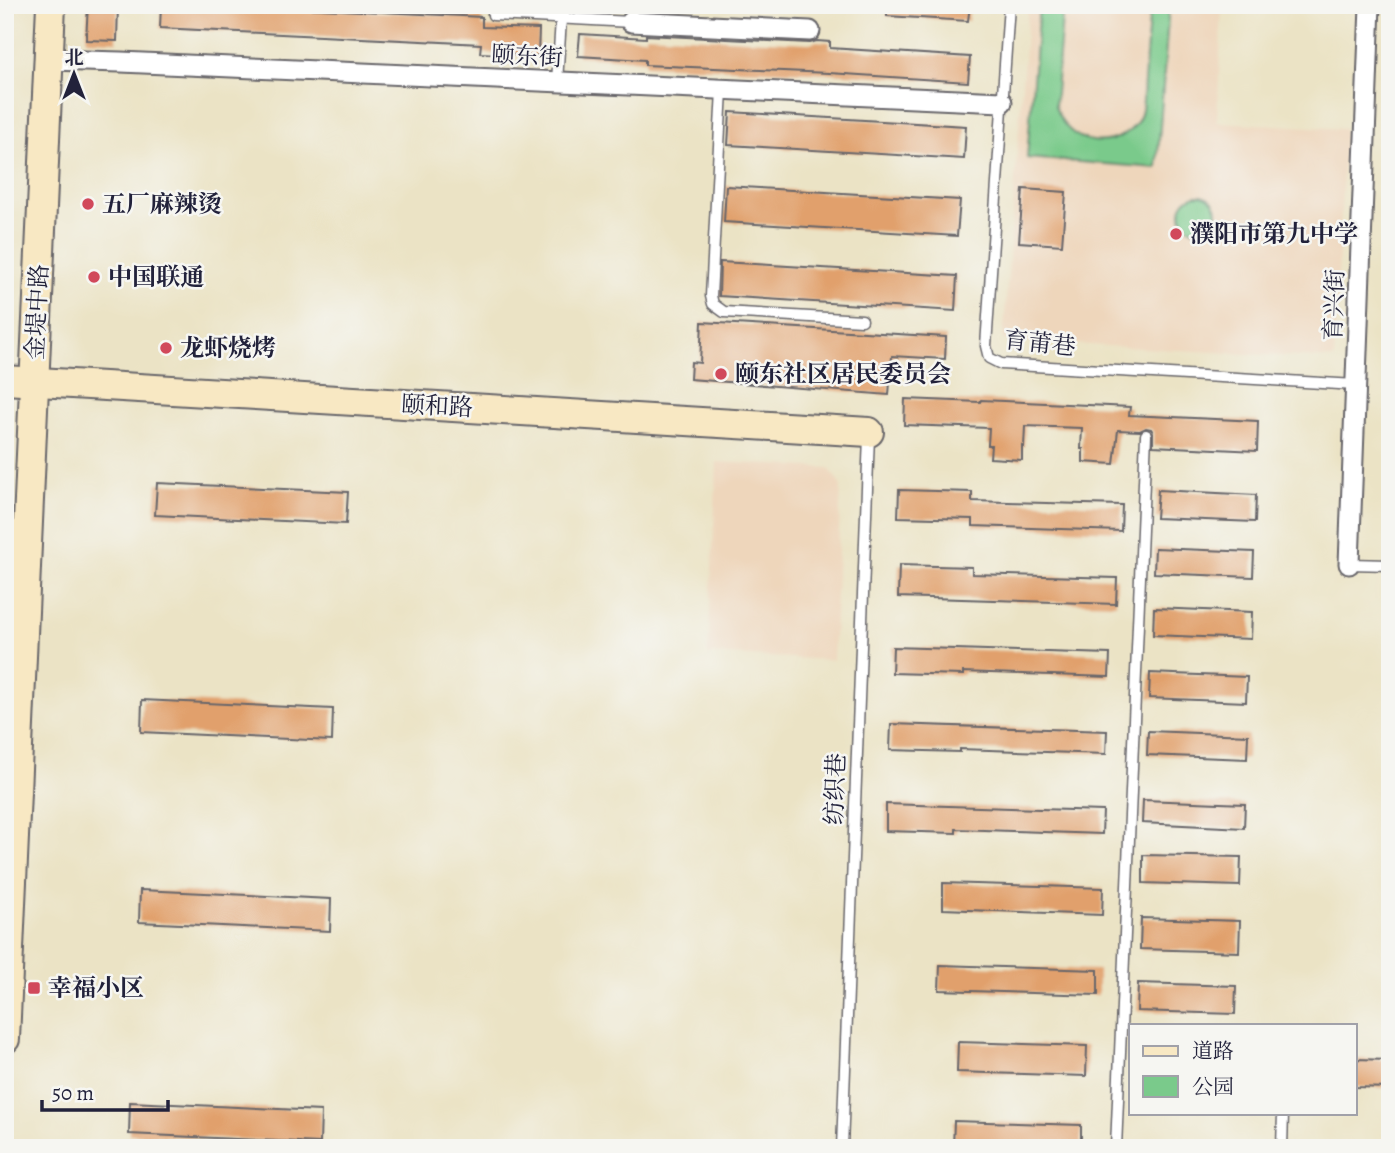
<svg xmlns="http://www.w3.org/2000/svg" width="1395" height="1153" font-family="Alegreya,'Noto Serif SC',serif">
<style>
.built{fill:#eed6bb}
.green{fill:#7aca8b;stroke:#4e7663;stroke-width:2}
.building{fill:#e1a06c}
.lines{fill:none;stroke-linecap:round;stroke-linejoin:round}
.lane-casing{stroke:#68666b;stroke-width:13}
.street-casing{stroke:#68666b;stroke-width:23}
.secondary-casing{stroke:#68666b;stroke-width:32}
.lane{stroke:#fff;stroke-width:10}
.street{stroke:#fff;stroke-width:19}
.secondary{stroke:#f8e8c3;stroke-width:28}
.poi-dot{fill:#d1495b;stroke:#f6f6f2;stroke-width:2.5}
.labels{text-anchor:middle;stroke-width:5;stroke-linejoin:round;paint-order:stroke}
.street-label{font-size:24px;fill:#22223b;stroke:#f6f6f2}
.poi-label{font-size:24px;font-weight:bold;fill:#22223b;stroke:#f6f6f2;text-anchor:start}
</style>
<rect width="100%" height="100%" fill="#f6f6f2"/>
<filter id="ink" filterUnits="userSpaceOnUse"><feTurbulence type="fractalNoise" baseFrequency=".0143" numOctaves="2"/><feDisplacementMap in="SourceGraphic" scale="14" xChannelSelector="R" yChannelSelector="G"/><feConvolveMatrix kernelMatrix="1 2 1 2 8 2 1 2 1" color-interpolation-filters="sRGB"/></filter>
<filter id="wash" filterUnits="userSpaceOnUse"><feTurbulence type="fractalNoise" baseFrequency=".00686" numOctaves="4" result="noise"/><feDisplacementMap in="SourceGraphic" scale="28" xChannelSelector="R" yChannelSelector="G"/><feGaussianBlur stdDeviation="1.57" result="paint"/><feColorMatrix in="noise" values="0 0 0 0 0 0 0 0 0 0 0 0 0 0 0 0 0 1.4 0 .05"/><feComposite in="paint" operator="in"/></filter>
<g filter="url(#wash)">
<rect width="100%" height="100%" fill="#ebe3c5"/>
<g class="built">
<polygon points="1028,5 1222,5 1217,122 1345,129 1334,359 1003,340"/>
<polygon points="717,462 829,468 841,486 833,660 708,654"/>
</g>
<g class="green">
<path d="M1039 5H1063L1055 106C1061 124 1073 138 1093 141 1112 144 1135 133 1141 114 1144 104 1143 91 1144 81 1146 56 1148 31 1150 5H1169L1157 168 1027 158Z"/>
<circle cx="1199" cy="213" r="18"/>
</g>
<g id="blocks">
<g class="building">
<polygon points="88,5 118,5 117,41 86,40"/>
<polygon points="161,5 240,5 482,17 482,27 539,29 538,56 480,53 481,44 160,28"/>
<polygon points="887,5 970,5 968,21 887,16"/>
<polygon points="580,34 646,38 646,35 809,43 817,41 830,42 830,48 970,57 968,82 829,73 645,65 645,60 578,56"/>
<polygon points="730,112 966,126 964,159 728,145"/>
<polygon points="726,186 960,200 957,236 724,222"/>
<polygon points="1023,189 1066,192 1062,245 1019,242"/>
<polygon points="720,262 957,276 955,311 719,296"/>
<polygon points="702,322 946,337 945,359 892,356 889,395 690,379 691,362 700,363"/>
<polygon points="905,399 980,402 981,400 1130,407 1129,415 1258,421 1257,451 1153,446 1153,432 1151,429 1146,428 1140,431 1118,430 1114,464 1083,462 1083,449 1081,449 1082,428 1025,426 1024,447 1022,446 1022,460 990,458 991,445 988,445 989,428 904,425"/>
<polygon points="157,483 348,492 346,524 155,515"/>
<polygon points="899,490 972,492 972,501 1122,505 1121,531 973,526 973,519 898,517"/>
<polygon points="1158,490 1256,495 1255,522 1156,518"/>
<polygon points="1155,548 1254,552 1253,577 1154,573"/>
<polygon points="899,565 972,567 972,574 1117,578 1116,604 898,597"/>
<polygon points="1154,608 1252,612 1251,639 1153,635"/>
<polygon points="893,647 1110,654 1109,677 963,672 963,675 892,673"/>
<polygon points="1150,673 1247,677 1246,702 1149,698"/>
<polygon points="142,700 333,709 332,741 141,732"/>
<polygon points="891,724 1107,731 1106,754 960,749 960,752 890,750"/>
<polygon points="1148,731 1248,735 1247,759 1147,755"/>
<polygon points="1143,800 1245,804 1244,828 1142,823"/>
<polygon points="886,804 1103,811 1102,834 956,829 956,833 886,831"/>
<polygon points="1143,855 1241,857 1240,886 1143,883"/>
<polygon points="943,883 1103,888 1102,915 943,909"/>
<polygon points="140,890 331,899 330,931 139,922"/>
<polygon points="1141,918 1240,921 1239,952 1140,949"/>
<polygon points="940,965 1098,970 1098,995 939,990"/>
<polygon points="1138,983 1236,986 1235,1014 1137,1011"/>
<polygon points="958,1042 1087,1046 1086,1076 957,1072"/>
<polygon points="1355,1059 1390,1060 1390,1088 1355,1087"/>
<polygon points="130,1102 321,1111 320,1143 129,1134"/>
<polygon points="954,1121 1081,1125 1081,1148 953,1148"/>
</g>
</g>
</g>
<g filter="url(#ink)">
<use href="#blocks" fill-opacity="0" stroke="#68666b" stroke-width="2"/>
<g class="lines">
<defs>
<g id="lane">
<polyline points="494,5 493,15 631,22 632,5"/>
<polyline points="1009,5 986,346 989,358 1001,364 1356,385"/>
<polyline points="557,82 561,19"/>
<polyline points="722,90 711,296 713,304 724,312 862,320"/>
<polyline points="1349,564 1390,565"/>
<polyline points="842,1148 869,436"/>
<polyline points="1116,1148 1146,435"/>
<polyline points="1282,1148 1283,1113"/>
</g>
<g id="street">
<polyline points="631,22 810,31"/>
<polyline points="48,60 121,62 1002,102"/>
<polyline points="1349,564 1370,5"/>
</g>
<g id="secondary">
<polyline points="5,380 869,432"/>
<polyline points="5,1039 51,5"/>
</g>
</defs>
<use href="#lane" class="lane-casing"/>
<use href="#street" class="street-casing"/>
<use href="#secondary" class="secondary-casing"/>
<use href="#lane" class="lane"/>
<use href="#street" class="street"/>
<use href="#secondary" class="secondary"/>
</g>
</g>
<g class="poi-dot">
<circle cx="88" cy="204" r="7"/>
<circle cx="1176" cy="234" r="7"/>
<circle cx="94" cy="277" r="7"/>
<circle cx="166" cy="348" r="7"/>
<circle cx="721" cy="374" r="7"/>
<rect x="27" y="981" width="14" height="14" rx="3.5"/>
</g>
<g class="labels">
<g class="street-label">
<text transform="translate(527 56) rotate(3)" y="8">颐东街</text>
<text transform="translate(1334 305) rotate(-88)" y="8">育兴街</text>
<text transform="translate(37 312) rotate(-87)" y="8">金堤中路</text>
<text transform="translate(1040 343) rotate(6)" y="8">育莆巷</text>
<text transform="translate(437 406) rotate(3)" y="8">颐和路</text>
<text transform="translate(835 789) rotate(-88)" y="8">纺织巷</text>
</g>
<g class="poi-label">
<text x="102" y="212">五厂麻辣烫</text>
<text x="1190" y="242">濮阳市第九中学</text>
<text x="108" y="285">中国联通</text>
<text x="180" y="356">龙虾烧烤</text>
<text x="735" y="382">颐东社区居民委员会</text>
<text x="48" y="996">幸福小区</text>
</g>
</g>
<rect width="1395" height="1153" fill="none" stroke="#f6f6f2" stroke-width="28"/>
<rect x="1129" y="1024" width="228" height="91" fill="#f6f6f2" stroke="#a1a1a9" stroke-width="2"/>
<rect x="1143" y="1046" width="35" height="10" fill="#f8e8c3" stroke="#a1a1a9" stroke-width="2"/>
<text x="1192" y="1058" font-size="21" fill="#22223b">道路</text>
<rect x="1143" y="1076" width="35" height="21" fill="#7aca8b" stroke="#a1a1a9" stroke-width="2"/>
<text x="1192" y="1094" font-size="21" fill="#22223b">公园</text>
<g transform="translate(74 74)" stroke="#f6f6f2" stroke-width="5" paint-order="stroke">
<path d="M0-5L12 26L0 18L-12 26Z" fill="#22223b"/>
<text y="-10" font-size="19" font-weight="bold" text-anchor="middle" fill="#22223b">北</text>
</g>
<path d="M42 1100v10h126v-10" fill="none" stroke="#22223b" stroke-width="3.5"/>
<text x="52" y="1100" font-size="21" fill="#22223b" stroke="#f6f6f2" stroke-width="5" paint-order="stroke">50 m</text>
</svg>
